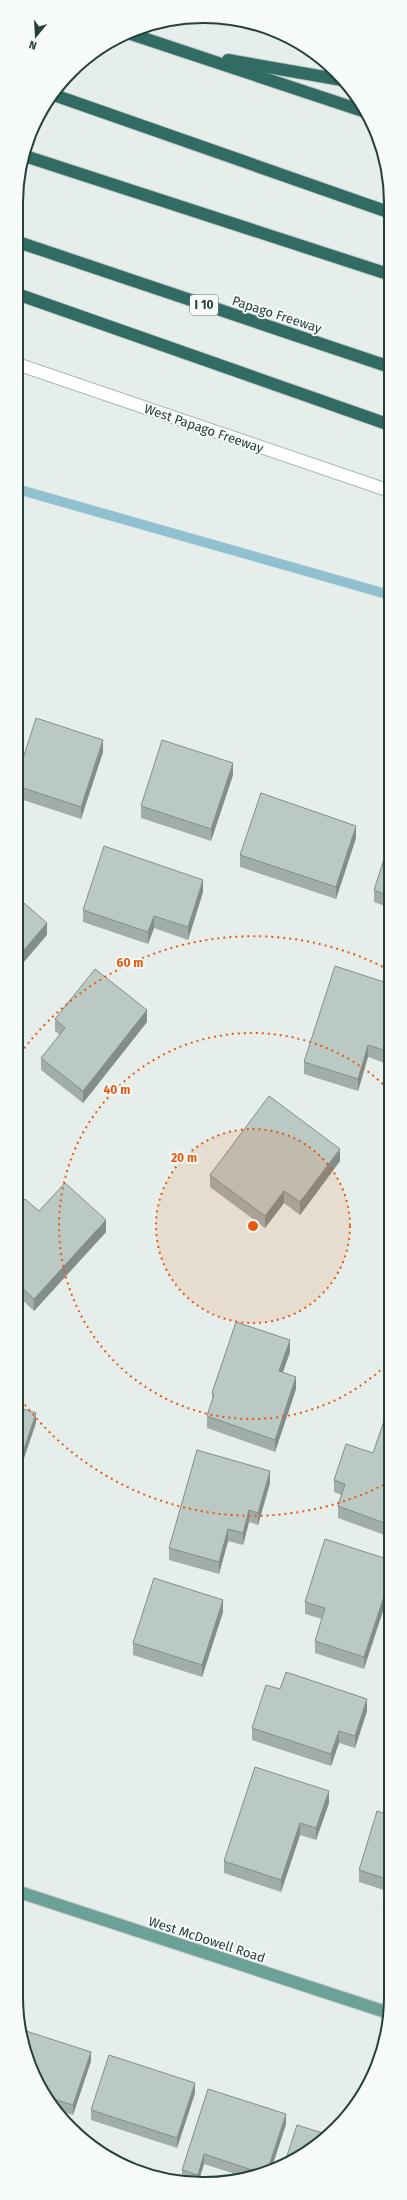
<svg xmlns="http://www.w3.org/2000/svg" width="407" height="2200" font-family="'Fira Sans',sans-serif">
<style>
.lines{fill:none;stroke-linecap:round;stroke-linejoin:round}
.stream{stroke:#91c1d0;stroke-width:10}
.secondary-casing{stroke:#a4b9b4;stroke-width:14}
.primary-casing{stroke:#c2cac8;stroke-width:14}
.motorway-casing{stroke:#c2cac8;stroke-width:14}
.secondary{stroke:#fff;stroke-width:12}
.primary{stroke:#6ca198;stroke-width:12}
.motorway{stroke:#326b64;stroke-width:12}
.wall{fill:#a1ada9}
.shaded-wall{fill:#838d89}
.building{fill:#bbc9c4;stroke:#838d89}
.ring{fill:none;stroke:#e8590c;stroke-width:2;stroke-dasharray:2 4}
.labels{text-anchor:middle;stroke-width:4;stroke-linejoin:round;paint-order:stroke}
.shield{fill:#f6faf9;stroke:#647874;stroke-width:1}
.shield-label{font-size:12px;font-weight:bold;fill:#25403b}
.street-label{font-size:13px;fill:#25403b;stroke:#f6faf9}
.rim{fill:none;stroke:#25403b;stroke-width:2}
.centre{fill:#e8590c;stroke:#f6faf9;stroke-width:2}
.ring-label{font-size:12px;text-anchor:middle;font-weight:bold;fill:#e8590c;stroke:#f6faf9;stroke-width:4;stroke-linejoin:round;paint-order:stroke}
</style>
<rect width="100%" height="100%" fill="#e6eeeb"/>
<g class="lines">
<polyline class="stream" points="17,489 390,595"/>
<defs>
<polyline id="secondary" points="17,364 390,491"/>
<polyline id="primary" points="16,1891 389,2013"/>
<g id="motorway">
<polyline points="131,34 363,111"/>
<polyline points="228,60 342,80"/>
<polyline points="54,95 391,213"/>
<polyline points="25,156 391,275"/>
<polyline points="18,242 390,367"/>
<polyline points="17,294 390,425"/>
</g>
</defs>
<use href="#secondary" class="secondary-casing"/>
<use href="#primary" class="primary-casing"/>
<use href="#motorway" class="motorway-casing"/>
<use href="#secondary" class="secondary"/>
<use href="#primary" class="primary"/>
<use href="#motorway" class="motorway"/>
</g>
<g class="wall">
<polygon points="103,752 81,819 17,798 17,777"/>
<polygon points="233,775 211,841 141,818 141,806"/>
<polygon points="356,838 336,899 240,867 240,855"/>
<polygon points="390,841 390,908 374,902 374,890"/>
<polygon points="203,892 188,940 154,928 148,944 83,922 83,910"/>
<polygon points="390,984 390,1065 368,1057 358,1091 304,1074 304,1062"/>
<polygon points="55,1019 147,1022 83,1103 41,1070 41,1058 60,1035 55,1031"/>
<polygon points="340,1161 300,1215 284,1203 265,1228 210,1187 210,1175"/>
<polygon points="17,1208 39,1211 106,1232 34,1311 17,1295"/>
<polygon points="290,1352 283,1372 296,1389 275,1452 207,1428 207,1416 212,1401 212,1393"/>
<polygon points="390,1417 390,1537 338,1518 338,1506 341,1495 334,1492 334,1480 373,1453"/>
<polygon points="270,1483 258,1525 249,1522 243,1545 228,1541 219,1574 169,1560 169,1548"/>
<polygon points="390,1560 364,1669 315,1653 315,1641 322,1619 305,1614 305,1602"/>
<polygon points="223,1612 202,1677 133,1655 133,1643"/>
<polygon points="280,1689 367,1711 355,1748 339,1743 331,1766 252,1740 252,1728"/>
<polygon points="329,1803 316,1840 300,1835 281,1892 224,1873 224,1861"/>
<polygon points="390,1815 389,1919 383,1917 383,1905 387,1891 359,1882 359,1870"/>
<polygon points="91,2061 73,2115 58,2110 30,2068"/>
<polygon points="208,2089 286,2124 271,2170 264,2174 244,2177 204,2164 198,2183 194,2183 182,2179 182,2170"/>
<polygon points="195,2093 177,2148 91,2120 91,2110"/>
</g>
<g class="shaded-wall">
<polygon points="103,740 103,752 81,819 81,807"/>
<polygon points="233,763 233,775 211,841 211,829"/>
<polygon points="356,826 356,838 336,899 336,887"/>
<polygon points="203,880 203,892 188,940 188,927"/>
<polygon points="154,916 154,928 148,944 148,932"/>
<polygon points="47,923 47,935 17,970 17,958"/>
<polygon points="147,1010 147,1022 83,1103 83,1091"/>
<polygon points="368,1045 368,1057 358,1091 358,1079"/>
<polygon points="340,1149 340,1161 300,1215 300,1202"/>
<polygon points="284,1191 284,1203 265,1228 265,1216"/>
<polygon points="106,1220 106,1232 34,1311 34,1299"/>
<polygon points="290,1340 290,1352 279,1383 279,1371"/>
<polygon points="296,1377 296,1389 275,1452 275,1440"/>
<polygon points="36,1413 36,1423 16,1482 16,1473"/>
<polygon points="270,1471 270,1483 258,1525 258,1513"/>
<polygon points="20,1504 20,1516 16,1526 16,1514"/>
<polygon points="249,1510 249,1522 243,1545 243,1533"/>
<polygon points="228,1529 228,1541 219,1574 219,1562"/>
<polygon points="390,1578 390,1590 364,1669 364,1657"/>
<polygon points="223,1600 223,1612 202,1677 202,1665"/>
<polygon points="367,1699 367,1711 355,1748 355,1736"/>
<polygon points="339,1731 339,1743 331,1766 331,1754"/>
<polygon points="329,1791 329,1803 316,1840 316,1828"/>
<polygon points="300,1823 300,1835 281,1892 281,1880"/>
<polygon points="91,2052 91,2061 73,2115 73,2105"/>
<polygon points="195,2083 195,2093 177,2148 177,2138"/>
<polygon points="286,2114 286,2124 271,2170 267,2172"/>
<polygon points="204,2154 204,2164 198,2183 198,2175"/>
</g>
<g class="building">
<polygon points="36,718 103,740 81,807 17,786 17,777"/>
<polygon points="162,740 233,763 211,829 141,806"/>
<polygon points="261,793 356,826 336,887 240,855"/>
<polygon points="390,841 390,896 374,890"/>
<polygon points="104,846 203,880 188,927 154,916 148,932 83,910"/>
<polygon points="17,897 47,923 17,958"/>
<polygon points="335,966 390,984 390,1052 368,1045 358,1079 304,1062"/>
<polygon points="95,969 147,1010 83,1091 41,1058 65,1028 55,1019"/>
<polygon points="269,1096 340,1149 300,1202 284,1191 265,1216 210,1175"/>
<polygon points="65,1183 106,1220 34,1299 17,1283 17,1208 25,1199 39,1211"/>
<polygon points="236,1322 290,1340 279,1371 296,1377 275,1440 207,1416 214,1394 212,1393"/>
<polygon points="17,1407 36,1413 16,1473"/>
<polygon points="386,1415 390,1417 390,1525 338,1506 345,1484 334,1480 346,1444 373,1453"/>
<polygon points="197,1450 270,1471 258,1513 249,1510 243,1533 228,1529 219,1562 169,1548"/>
<polygon points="16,1503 20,1504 16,1514"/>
<polygon points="325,1539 390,1560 390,1578 364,1657 315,1641 325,1608 305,1602"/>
<polygon points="154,1578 223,1600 202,1665 133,1643"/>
<polygon points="286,1672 367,1699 355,1736 339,1731 331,1754 252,1728 266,1685 280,1689"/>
<polygon points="255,1767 329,1791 316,1828 300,1823 281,1880 224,1861"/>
<polygon points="377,1811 390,1815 390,1880 359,1870"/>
<polygon points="390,1884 389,1907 383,1905"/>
<polygon points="23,2030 91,2052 73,2105 50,2098 30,2068"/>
<polygon points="109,2055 195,2083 177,2138 91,2110"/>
<polygon points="208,2089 286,2114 267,2172 264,2174 204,2154 198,2175 182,2170"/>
<polygon points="297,2125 329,2135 327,2138 285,2162"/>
</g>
<circle cx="253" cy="1226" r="97" fill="#e8590c" fill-opacity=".12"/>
<g class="ring">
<circle cx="253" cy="1226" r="97"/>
<path d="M389 1362A193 193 0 1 1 389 1090"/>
<path d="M389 1482A290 290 0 0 1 17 1394M17 1058A290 290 0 0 1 389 970"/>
</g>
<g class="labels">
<rect class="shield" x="190" y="295" width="28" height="20" rx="3"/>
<g class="shield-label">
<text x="204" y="309">I 10</text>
</g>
<g class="street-label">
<text transform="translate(277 314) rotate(18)" y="5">Papago Freeway</text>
<text transform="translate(204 428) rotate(19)" y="5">West Papago Freeway</text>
<text transform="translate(207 1939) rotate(18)" y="5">West McDowell Road</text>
</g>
</g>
<path d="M0 0H407V2200H0ZM203 23H204A180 180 0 0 1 384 203V1997A180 180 0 0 1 204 2177H203A180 180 0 0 1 23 1997V203A180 180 0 0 1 203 23Z" fill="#f6faf9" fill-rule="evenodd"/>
<path class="rim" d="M203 23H204A180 180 0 0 1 384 203V1997A180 180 0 0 1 204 2177H203A180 180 0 0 1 23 1997V203A180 180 0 0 1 203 23Z"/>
<circle cx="253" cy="1226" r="6" class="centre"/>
<g class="ring-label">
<text x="130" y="967">60 m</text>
<text x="117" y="1094">40 m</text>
<text x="184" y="1162">20 m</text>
</g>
<g transform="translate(36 36) rotate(198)" stroke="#f6faf9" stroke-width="3" paint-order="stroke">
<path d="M0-3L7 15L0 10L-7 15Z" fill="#25403b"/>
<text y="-6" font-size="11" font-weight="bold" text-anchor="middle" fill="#25403b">N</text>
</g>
</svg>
